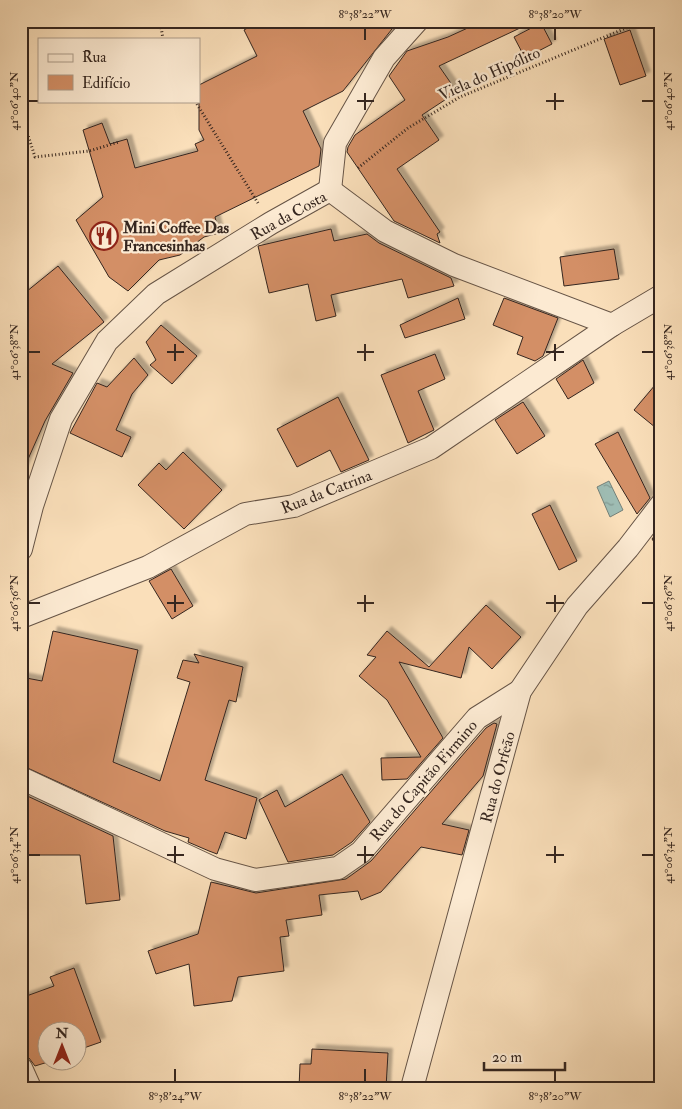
<svg xmlns="http://www.w3.org/2000/svg" width="682" height="1109" font-family="'IM FELL Double Pica',serif">
<style>
.water{fill:url(#water-ripples);stroke:#748078}
.building{fill:#d38f66;stroke:#35261f;filter:url(#shadow)}
.lines{fill:none;stroke-linecap:round;stroke-linejoin:round}
.minor-casing{stroke:#665446;stroke-width:24}
.path{stroke:#35261f;stroke-width:3;stroke-dasharray:1 2.5;stroke-linecap:butt}
.minor{stroke:#fcead2;stroke-width:22}
.ticks{fill:none;stroke:#35261f;stroke-width:2}
.labels{text-anchor:middle;stroke-width:4.5;stroke-linejoin:round;paint-order:stroke}
.street-label{font-size:16px;fill:#35261f;stroke:#fcead2}
.poi-label{font-size:16px;font-weight:bold;fill:#35261f;stroke:#fcead2;text-anchor:start}
.neatline{fill:none;stroke:#35261f;stroke-width:2}
.ticks-label{font-size:12px;text-anchor:middle;fill:#35261f}
</style>
<defs>
<pattern id="water-ripples" width="26" height="14" patternUnits="userSpaceOnUse" patternTransform="scale(1.25)"><rect width="26" height="14" fill="#9ebcb3"/><path d="M2 4q2-2 4 0t4 0M15 11q2-2 4 0t4 0" fill="none" stroke="#829991"/></pattern>
<filter id="shadow"><feDropShadow dx="4.5" dy="-4.5" stdDeviation="1" flood-color="#0004"/></filter>
</defs>
<rect width="100%" height="100%" fill="#fadfba"/>
<filter id="stains"><feTurbulence type="fractalNoise" baseFrequency=".004" numOctaves="4"/><feColorMatrix values="0 0 0 0 .2 0 0 0 0 .09 0 0 0 0 .02 0 0 0 .5 -.17"/></filter>
<radialGradient id="worn" r=".72"><stop offset=".6" stop-color="#630" stop-opacity="0"/><stop offset="1" stop-color="#630" stop-opacity=".3"/></radialGradient>
<polygon class="water" points="609,481 623,510 610,517 597,487"/>
<g class="building">
<polygon points="260,21 386,21 392,29 343,91 303,111 321,149 319,166 215,217 219,233 204,237 180,255 159,260 128,291 109,277 76,220 103,197 83,130 102,123 110,144 127,139 135,168 198,151 195,144 204,140 199,130 199,85 257,56 244,30"/>
<polygon points="483,21 535,21 439,66 457,92 422,115 439,140 397,169 440,232 437,234 440,243 394,221 347,152 348,147 355,135 405,100 389,76 407,51 448,37"/>
<polygon points="541,23 552,44 525,58 514,37"/>
<polygon points="630,30 646,76 620,85 604,39"/>
<polygon points="331,229 334,241 367,234 379,243 451,278 454,286 408,298 402,279 331,295 336,316 316,321 308,284 269,293 258,246"/>
<polygon points="614,249 619,279 564,286 560,257"/>
<polygon points="58,266 104,322 52,364 73,373 45,421 21,475 21,296"/>
<polygon points="458,298 465,319 405,338 400,325"/>
<polygon points="504,298 558,318 543,356 535,361 517,354 523,337 493,325"/>
<polygon points="161,325 197,356 172,384 150,365 156,360 146,342"/>
<polygon points="435,354 445,379 418,391 434,430 408,443 381,375"/>
<polygon points="134,358 148,375 132,394 116,430 131,437 122,457 70,433 97,383 107,387"/>
<polygon points="583,360 594,383 568,399 556,379"/>
<polygon points="661,378 661,432 634,410"/>
<polygon points="338,397 369,460 341,472 330,450 297,467 277,429"/>
<polygon points="523,402 545,436 517,454 495,420"/>
<polygon points="618,432 650,498 637,514 595,444"/>
<polygon points="183,452 222,490 184,529 138,485 159,463 166,470"/>
<polygon points="550,505 577,561 559,570 532,514"/>
<polygon points="661,527 661,543 656,545 652,539"/>
<polygon points="171,569 193,606 172,619 149,581"/>
<polygon points="486,605 521,637 492,669 469,647 461,678 399,662 443,738 407,779 382,780 381,758 421,757 387,700 359,676 376,657 367,655 387,631 429,667"/>
<polygon points="53,631 138,650 113,762 160,781 190,682 177,678 183,660 199,663 194,654 243,667 236,702 229,700 205,780 257,798 246,839 225,832 217,854 209,851 188,842 189,838 165,831 21,765 21,677 42,681"/>
<polygon points="494,723 497,724 483,776 442,824 469,830 462,855 421,847 381,892 361,900 358,891 319,895 322,915 286,920 289,936 280,937 284,971 238,977 232,1001 194,1006 189,964 156,974 148,951 198,934 211,882 256,893 346,879 371,861 486,728"/>
<polygon points="342,774 370,822 352,842 333,855 288,862 259,800 277,790 285,807"/>
<polygon points="21,793 113,836 120,900 86,904 80,855 21,855"/>
<polygon points="74,968 101,1042 78,1050 78,1032 48,1032 48,1062 35,1066 29,1058 21,1052 21,998 54,986 50,977"/>
<polygon points="312,1049 388,1053 386,1088 299,1088 300,1064 311,1064"/>
</g>
<g class="lines">
<defs>
<g id="minor">
<polyline points="330,190 385,231 454,265 612,325"/>
<polyline points="330,190 335,143 384,58 417,21"/>
<polyline points="21,549 32,506 61,419 107,341 156,294 271,223 330,190"/>
<polyline points="21,617 148,567 245,514 294,506 431,448 612,325 661,296"/>
<polyline points="21,778 215,869 255,880 338,868 361,852 477,718 520,691"/>
<polyline points="21,1068 30,1088"/>
<polyline points="412,1088 520,691 577,606 628,548 661,505"/>
</g>
</defs>
<use href="#minor" class="minor-casing"/>
<g class="path">
<polyline points="160,21 163,39"/>
<polyline points="195,101 258,203"/>
<polyline points="21,113 35,157 89,151 119,142"/>
<polyline points="358,168 408,128 460,97 636,24 648,21"/>
</g>
<use href="#minor" class="minor"/>
</g>
<path class="ticks" d="M365 28V40M555 28V40M365 93V110M555 93V110M28 101H40M357 101H374M546 101H564M642 101H654M175 344V361M365 344V361M555 344V361M28 352H40M167 352H184M357 352H374M546 352H564M642 352H654M175 595V612M365 595V612M555 595V612M28 603H40M167 603H184M357 603H374M546 603H564M642 603H654M175 846V863M365 846V863M555 846V863M28 855H40M167 855H184M357 855H374M546 855H564M642 855H654M175 1069V1082M365 1069V1082M555 1069V1082"/>
<defs>
<symbol id="restaurant-ring" viewBox="-11 -11 22 22"><circle r="9.5" fill="#fcead2" stroke="#8f2418" stroke-width="1.5"/><path d="M-5-6h1v4h1v-4h1v4h1v-4h1v5L-1.5 .5V6h-2V.5L-5-1ZM5-6V6H3V1.5H1.5Q1.5-4 5-6Z" fill="#8f2418"/></symbol>
</defs>
<g fill-rule="evenodd">
<use href="#restaurant-ring" x="88" y="220" width="32" height="32"/>
</g>
<g class="labels">
<g class="street-label">
<text transform="translate(489 73) rotate(-24)" y="6">Viela do Hipólito</text>
<text transform="translate(288 215) rotate(-29)" y="6">Rua da Costa</text>
<text transform="translate(326 491) rotate(-21)" y="6">Rua da Catrina</text>
<text transform="translate(497 777) rotate(-75)" y="6">Rua do Orfeão</text>
<text transform="translate(423 780) rotate(-49)" y="6">Rua do Capitão Firmino</text>
</g>
<g class="poi-label">
<text x="123" y="233">Mini Coffee Das<tspan x="123" dy="18">Francesinhas</tspan></text>
</g>
</g>
<rect width="682" height="1109" fill="none" stroke="#fadfba" stroke-width="55"/>
<rect x="38" y="38" width="162" height="65" fill="#fcead2" stroke="#ac9c8a"/>
<rect x="48" y="54" width="25" height="8" fill="#fcead2" stroke="#ac9c8a"/>
<text x="82" y="62" font-size="15" fill="#35261f">Rua</text>
<rect x="48" y="75" width="25" height="15" fill="#d38f66" stroke="#ac9c8a"/>
<text x="82" y="88" font-size="15" fill="#35261f">Edifício</text>
<g transform="translate(62 1046)"><circle r="24" fill="#fcead2" stroke="#ac9c8a"/>
<path d="M0-4L9 19L0 12L-9 19Z" fill="#8f2418"/>
<text y="-8" font-size="14" font-weight="bold" text-anchor="middle" fill="#35261f">N</text>
</g>
<path d="M484 1062v8h81v-8" fill="none" stroke="#35261f" stroke-width="2.5"/>
<text x="492" y="1062" font-size="15" fill="#35261f" stroke="#fcead2" stroke-width="4" paint-order="stroke">20 m</text>
<rect x="28" y="28" width="626" height="1054" class="neatline"/>
<g class="ticks-label">
<text x="365" y="18">8°38'22"W</text>
<text x="555" y="18">8°38'20"W</text>
<text transform="translate(14 101) rotate(-90)" y="4">41°06'40"N</text>
<text transform="translate(668 101) rotate(-90)" y="4">41°06'40"N</text>
<text transform="translate(14 352) rotate(-90)" y="4">41°06'38"N</text>
<text transform="translate(668 352) rotate(-90)" y="4">41°06'38"N</text>
<text transform="translate(14 603) rotate(-90)" y="4">41°06'36"N</text>
<text transform="translate(668 603) rotate(-90)" y="4">41°06'36"N</text>
<text transform="translate(14 855) rotate(-90)" y="4">41°06'34"N</text>
<text transform="translate(668 855) rotate(-90)" y="4">41°06'34"N</text>
<text x="175" y="1100">8°38'24"W</text>
<text x="365" y="1100">8°38'22"W</text>
<text x="555" y="1100">8°38'20"W</text>
</g>
<rect width="100%" height="100%" filter="url(#stains)"/>
<rect width="100%" height="100%" fill="url(#worn)"/>
</svg>
